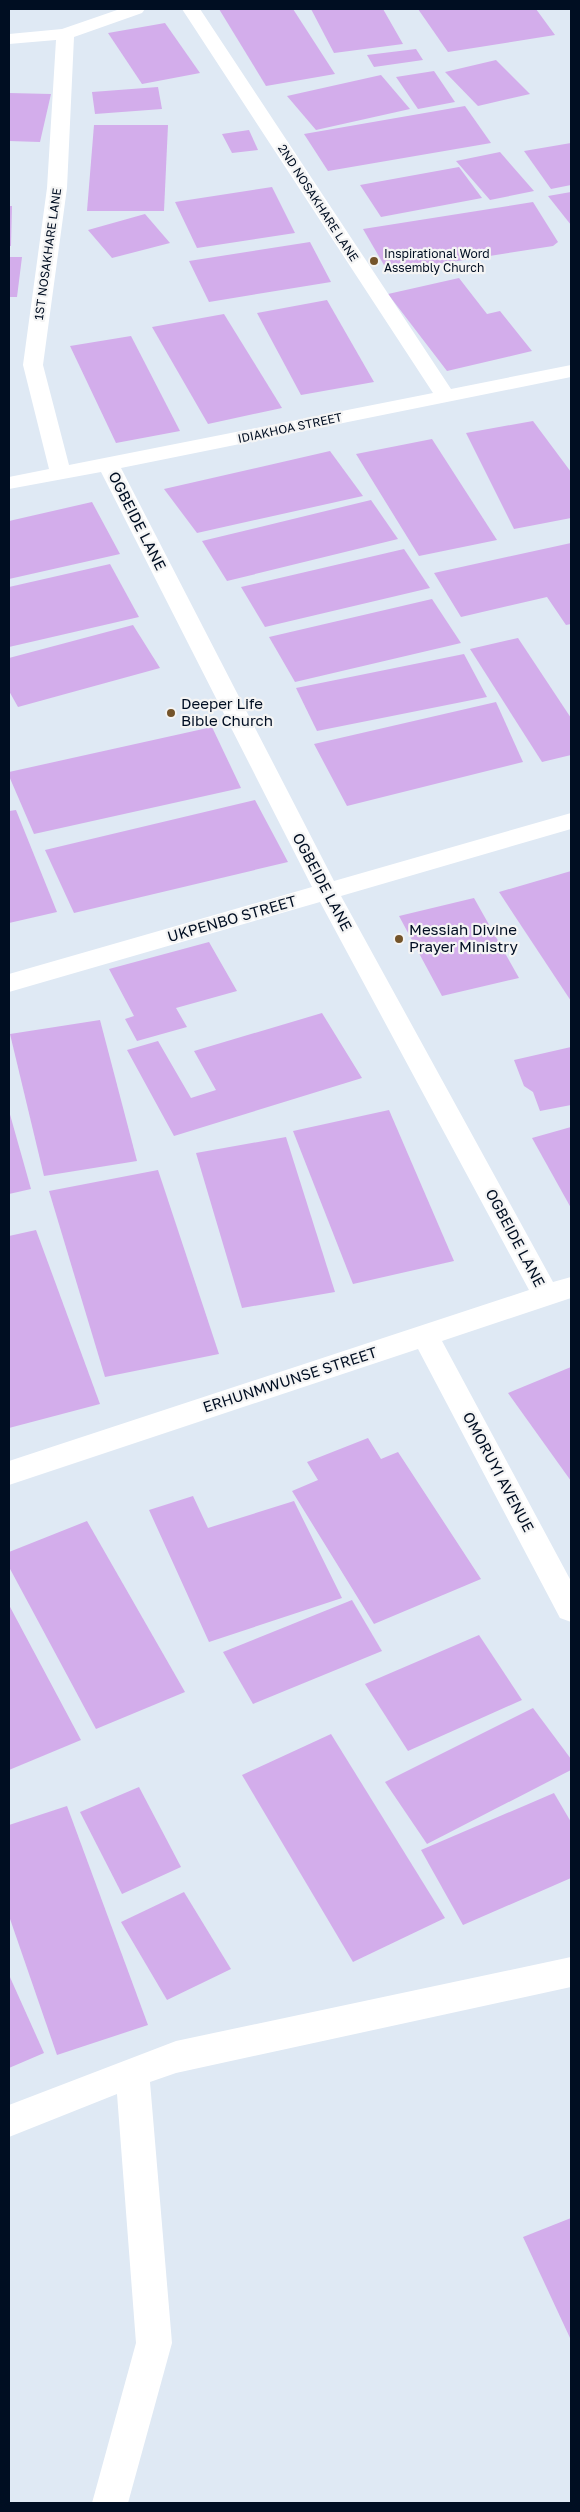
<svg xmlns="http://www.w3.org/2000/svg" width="580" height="2512" font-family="'Golos Text',sans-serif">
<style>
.building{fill:#d3adeb}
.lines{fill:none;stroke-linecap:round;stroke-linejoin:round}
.minor{fill:#fff;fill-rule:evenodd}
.poi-dot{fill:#74542a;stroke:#f4f4f4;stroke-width:2}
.labels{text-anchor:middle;stroke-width:4.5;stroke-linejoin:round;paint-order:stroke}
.far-street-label{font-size:12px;fill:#000e22;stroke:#f4f4f4}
.far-poi-label{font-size:12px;fill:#000e22;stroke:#f4f4f4;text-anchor:start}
.street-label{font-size:15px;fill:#000e22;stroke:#f4f4f4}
.poi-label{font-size:15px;fill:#000e22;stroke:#f4f4f4;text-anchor:start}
</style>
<rect width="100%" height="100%" fill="#dfe9f4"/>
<g class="building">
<polygon points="219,9 293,9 335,74 266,86"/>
<polygon points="311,9 383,9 403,44 334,53"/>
<polygon points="418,9 536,9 555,35 448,52"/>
<polygon points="165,23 200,73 142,84 108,33"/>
<polygon points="416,49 423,60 374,67 367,55"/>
<polygon points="496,60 530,94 478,106 445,72"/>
<polygon points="434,71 455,102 418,109 396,77"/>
<polygon points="381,75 410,109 316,130 287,96"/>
<polygon points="158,87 162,109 95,114 92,92"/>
<polygon points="9,93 51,94 40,142 9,141"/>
<polygon points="465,106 491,143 328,171 304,134"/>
<polygon points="94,125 168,125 164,211 87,211"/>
<polygon points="249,130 258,150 232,153 222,134"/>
<polygon points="571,143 571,185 551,189 524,151"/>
<polygon points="500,152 534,191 490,200 456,161"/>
<polygon points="459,167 482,198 381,217 360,185"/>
<polygon points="272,187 295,233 197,248 175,202"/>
<polygon points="571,192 571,225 548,196"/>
<polygon points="533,202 558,242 553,246 388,272 363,229"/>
<polygon points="9,206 12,206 11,246 9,246"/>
<polygon points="145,214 170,243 112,258 88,230"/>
<polygon points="310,242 331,282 209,302 189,261"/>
<polygon points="9,257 22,257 17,297 9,297"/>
<polygon points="459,278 487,314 500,311 532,351 447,371 388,294"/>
<polygon points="327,300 374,382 301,395 257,313"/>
<polygon points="224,314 282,408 208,424 152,327"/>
<polygon points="131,336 180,431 116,443 70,346"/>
<polygon points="533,421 571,472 571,518 514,529 466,433"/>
<polygon points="432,439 497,540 419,556 356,454"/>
<polygon points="330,451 363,496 197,533 164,489"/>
<polygon points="371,500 398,539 227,581 202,541"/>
<polygon points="92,502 120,554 9,579 9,521"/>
<polygon points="571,543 571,624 566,625 547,597 461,617 434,573"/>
<polygon points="404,549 430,588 265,627 241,587"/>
<polygon points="110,564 139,617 9,647 9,587"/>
<polygon points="432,599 461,643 295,682 269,637"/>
<polygon points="133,625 160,668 18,707 9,691 9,658"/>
<polygon points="518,638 571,718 571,755 542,762 470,649"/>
<polygon points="464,654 487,697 317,731 296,688"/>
<polygon points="496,702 523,762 347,806 314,744"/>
<polygon points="212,727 241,788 34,834 9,776 9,772"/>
<polygon points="255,800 288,862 74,913 45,850"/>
<polygon points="16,810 57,912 9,923 9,811"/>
<polygon points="571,871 571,1001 499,892"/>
<polygon points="474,898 519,978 442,996 399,916"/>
<polygon points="209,942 237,991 176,1008 187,1027 137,1041 125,1019 134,1016 109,969"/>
<polygon points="322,1013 362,1078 174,1136 127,1050 158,1041 191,1098 216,1090 194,1051"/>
<polygon points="100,1020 137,1161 44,1176 10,1034"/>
<polygon points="571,1047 571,1105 540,1111 533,1092 524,1086 514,1060"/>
<polygon points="389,1110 454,1261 353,1284 293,1131"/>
<polygon points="9,1111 31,1189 9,1194"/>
<polygon points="571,1127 571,1208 532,1138"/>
<polygon points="286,1137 335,1292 242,1308 196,1153"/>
<polygon points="158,1170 219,1354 105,1377 49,1191"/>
<polygon points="36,1230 100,1404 9,1428 9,1236"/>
<polygon points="571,1367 571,1481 508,1393"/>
<polygon points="368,1438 381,1459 398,1452 481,1579 374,1624 292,1491 318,1480 307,1462"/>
<polygon points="193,1496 208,1528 294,1501 342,1598 209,1642 149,1510"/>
<polygon points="87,1521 185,1692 96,1729 9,1567 9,1552"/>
<polygon points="352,1600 382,1651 253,1704 223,1652"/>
<polygon points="9,1605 81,1740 9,1770"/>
<polygon points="479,1635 522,1700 408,1751 365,1684"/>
<polygon points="533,1708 571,1759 571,1770 427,1844 385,1782"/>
<polygon points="331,1734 445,1918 353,1962 242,1775"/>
<polygon points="139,1787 181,1867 122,1894 80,1812"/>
<polygon points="554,1793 571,1822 571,1878 463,1925 421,1850"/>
<polygon points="67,1806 148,2025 57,2055 9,1916 9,1825"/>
<polygon points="184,1892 231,1969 167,2000 121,1922"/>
<polygon points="9,1975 44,2053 9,2068"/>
<polygon points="571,2218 571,2340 523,2237"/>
</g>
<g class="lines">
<g class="minor">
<polygon points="120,9 145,9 142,13 74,37 67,188 43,365 69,465 433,393 182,9 200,9 451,389 571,365 571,377 121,468 334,881 571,813 571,829 341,896 553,1282 571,1277 571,1298 442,1341 571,1581 571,1622 560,1618 418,1349 9,1485 9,1461 529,1290 320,902 9,992 9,974 312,887 101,472 9,489 9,477 49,469 23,365 47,188 56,40 9,44 9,34 62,29"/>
<polygon points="571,1957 571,1987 176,2073 150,2082 172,2343 128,2503 92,2503 136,2343 117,2094 9,2137 9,2105 176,2041"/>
</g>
</g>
<g class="poi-dot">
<circle cx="374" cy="261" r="5"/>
<circle cx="171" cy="713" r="5"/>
<circle cx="399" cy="939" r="5"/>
</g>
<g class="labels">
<g class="far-street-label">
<text transform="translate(318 203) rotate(57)" y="4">2ND NOSAKHARE LANE</text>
<text transform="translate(48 254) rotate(-82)" y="4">1ST NOSAKHARE LANE</text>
<text transform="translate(290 428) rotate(-12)" y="4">IDIAKHOA STREET</text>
</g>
<g class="far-poi-label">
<text x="384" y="258">Inspirational Word<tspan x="384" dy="14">Assembly Church</tspan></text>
</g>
<g class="street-label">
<text transform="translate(137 521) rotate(63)" y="5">OGBEIDE LANE</text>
<text transform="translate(322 882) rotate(62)" y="5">OGBEIDE LANE</text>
<text transform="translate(232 919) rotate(-16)" y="5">UKPENBO STREET</text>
<text transform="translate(515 1238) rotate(62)" y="5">OGBEIDE LANE</text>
<text transform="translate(290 1380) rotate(-18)" y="5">ERHUNMWUNSE STREET</text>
<text transform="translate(498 1472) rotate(62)" y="5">OMORUYI AVENUE</text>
</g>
<g class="poi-label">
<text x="181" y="709">Deeper Life<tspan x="181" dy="17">Bible Church</tspan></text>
<text x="409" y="935">Messiah Divine<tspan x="409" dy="17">Prayer Ministry</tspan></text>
</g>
</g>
<rect width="580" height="2512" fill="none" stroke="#000e22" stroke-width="20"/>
</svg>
